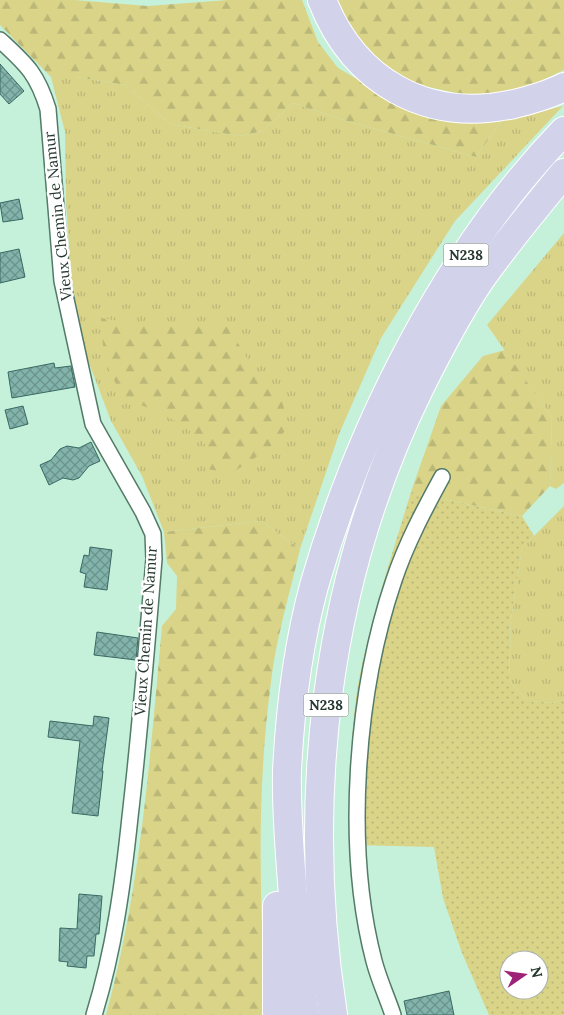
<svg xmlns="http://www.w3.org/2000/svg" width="564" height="1015" font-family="Lora,serif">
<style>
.grass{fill:url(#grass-tufts)}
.forest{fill:url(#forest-firs)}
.park{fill:url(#park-dots);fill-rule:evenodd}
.building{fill:url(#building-cross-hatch);stroke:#396962}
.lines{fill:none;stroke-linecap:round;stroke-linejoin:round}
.street-casing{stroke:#537b68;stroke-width:18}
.highway-casing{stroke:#fff;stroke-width:30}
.street{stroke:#fff;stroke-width:15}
.highway{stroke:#d2d3eb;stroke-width:28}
.labels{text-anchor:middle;stroke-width:5;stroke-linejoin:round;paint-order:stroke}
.shield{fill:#fff;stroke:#66736d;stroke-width:1}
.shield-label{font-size:14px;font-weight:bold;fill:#25372e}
.street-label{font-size:15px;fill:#25372e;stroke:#fff}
</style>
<defs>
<pattern id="grass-tufts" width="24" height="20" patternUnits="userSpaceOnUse" patternTransform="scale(1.25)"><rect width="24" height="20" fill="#dad489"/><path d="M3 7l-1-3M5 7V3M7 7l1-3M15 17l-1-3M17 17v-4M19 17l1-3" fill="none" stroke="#bbb777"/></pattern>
<pattern id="forest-firs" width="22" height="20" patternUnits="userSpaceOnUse" patternTransform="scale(1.25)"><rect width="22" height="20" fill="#dad489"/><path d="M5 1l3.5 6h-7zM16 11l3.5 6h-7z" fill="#bbb777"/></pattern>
<pattern id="park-dots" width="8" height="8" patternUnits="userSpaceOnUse" patternTransform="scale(1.25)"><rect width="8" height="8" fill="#dad489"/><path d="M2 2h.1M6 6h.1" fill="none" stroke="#bbb777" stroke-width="1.8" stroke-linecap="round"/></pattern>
<pattern id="building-cross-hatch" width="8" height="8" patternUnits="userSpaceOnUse" patternTransform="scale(1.25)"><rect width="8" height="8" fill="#82b4ac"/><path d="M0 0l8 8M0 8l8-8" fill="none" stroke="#6a938c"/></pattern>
</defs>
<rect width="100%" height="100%" fill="#c5f1db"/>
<g class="grass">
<polygon points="51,77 76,77 125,85 170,124 239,136 263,131 293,103 347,121 476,157 502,120 563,106 455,221 381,338 339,434 300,549 261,521 164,532 142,476 111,421 86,355 71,278 66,200 65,132"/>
<polygon points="564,233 564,483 556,489 550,486 552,418 487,325"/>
<polygon points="564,506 564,699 553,703 528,701 509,681 511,619 522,548"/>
</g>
<g class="forest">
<polygon points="0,0 74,0 148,6 228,0 302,0 318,42 338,68 369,86 435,118 502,120 476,157 347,121 293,103 263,131 239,136 170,124 125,85 76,77 51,77 0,25"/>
<polygon points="337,0 564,0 564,70 524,89 474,97 410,83 379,62 350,36"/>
<path d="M101 318 138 324 226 323 263 385 282 399 288 428 267 450 232 473 207 469 213 452C183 421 163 412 123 399L104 359Z"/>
<polygon points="505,350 552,418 550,486 522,516 411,492 441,406 483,356"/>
<path d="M261 521 300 549C290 593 276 638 271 682 256 793 260 904 266 1015H106C141 888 150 756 162 626L176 609 177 576 167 563 164 532Z"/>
</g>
<path class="park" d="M411 492 522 516 534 536 522 548 511 619 509 681 528 701 553 703 564 699V1015H489L462 953 443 898 434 847 353 845C350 784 349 720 363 660 376 603 394 548 411 492ZM509 960H539V990H509Z"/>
<g class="building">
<polygon points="0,64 24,91 9,104 0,94"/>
<polygon points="19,199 23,219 3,222 0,203"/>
<polygon points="19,249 25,277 0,283 0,253"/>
<polygon points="54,363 55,368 71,366 75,387 12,398 8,372"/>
<polygon points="23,406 28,424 10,429 5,410"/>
<polygon points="91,442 100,461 89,466 79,478 73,480 63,478 49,485 40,465 51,460 60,449 67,446 79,448"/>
<polygon points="90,547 112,550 107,590 84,587 86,574 80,572 84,555 89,556"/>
<polygon points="97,632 138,638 136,660 94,655"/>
<polygon points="94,716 109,718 102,771 103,771 98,816 72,813 80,741 48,737 50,721 93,726"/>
<polygon points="79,894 102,896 99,934 96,934 94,956 87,956 86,968 67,966 68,962 59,961 60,928 77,929"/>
<polygon points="449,991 454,1015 407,1015 404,1001"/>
</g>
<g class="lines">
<defs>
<g id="street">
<path d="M0 40C26 64 37 73 48 109L62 281 93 424 143 512 153 534 154 559C147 645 140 731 130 817 123 884 114 950 94 1015"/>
<path d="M393 1015C387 997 379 980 374 961 344 846 356 692 394 580 406 544 424 510 442 477"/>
</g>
<g id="highway">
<path d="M322 0C354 82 427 123 514 104 530 100 549 95 564 87"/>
<polyline points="277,906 277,1015"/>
<path d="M305 1015C299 975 297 935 293 896 290 854 286 813 287 771 290 710 298 645 314 586 360 425 447 252 564 131"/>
<path d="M333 1015C300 802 324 582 420 387 438 351 457 314 480 280 506 243 535 208 564 173"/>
</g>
</defs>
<use href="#street" class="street-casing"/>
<use href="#highway" class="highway-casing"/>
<use href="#street" class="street"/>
<use href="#highway" class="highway"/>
</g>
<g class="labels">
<g class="shield">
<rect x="443.5" y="243.5" width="45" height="23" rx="4"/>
<rect x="303.5" y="693.5" width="45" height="23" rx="4"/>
</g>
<g class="shield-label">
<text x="466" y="260">N238</text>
<text x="326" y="710">N238</text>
</g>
<g class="street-label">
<text transform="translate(58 216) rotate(-96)" y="5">Vieux Chemin de Namur</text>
<text transform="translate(146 631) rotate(-86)" y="5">Vieux Chemin de Namur</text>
</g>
</g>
<g transform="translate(524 975) rotate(77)"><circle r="24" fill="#ffffff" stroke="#a8afab"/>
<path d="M0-4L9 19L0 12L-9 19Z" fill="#9e2278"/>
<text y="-8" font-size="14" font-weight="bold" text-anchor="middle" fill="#25372e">N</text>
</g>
</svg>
